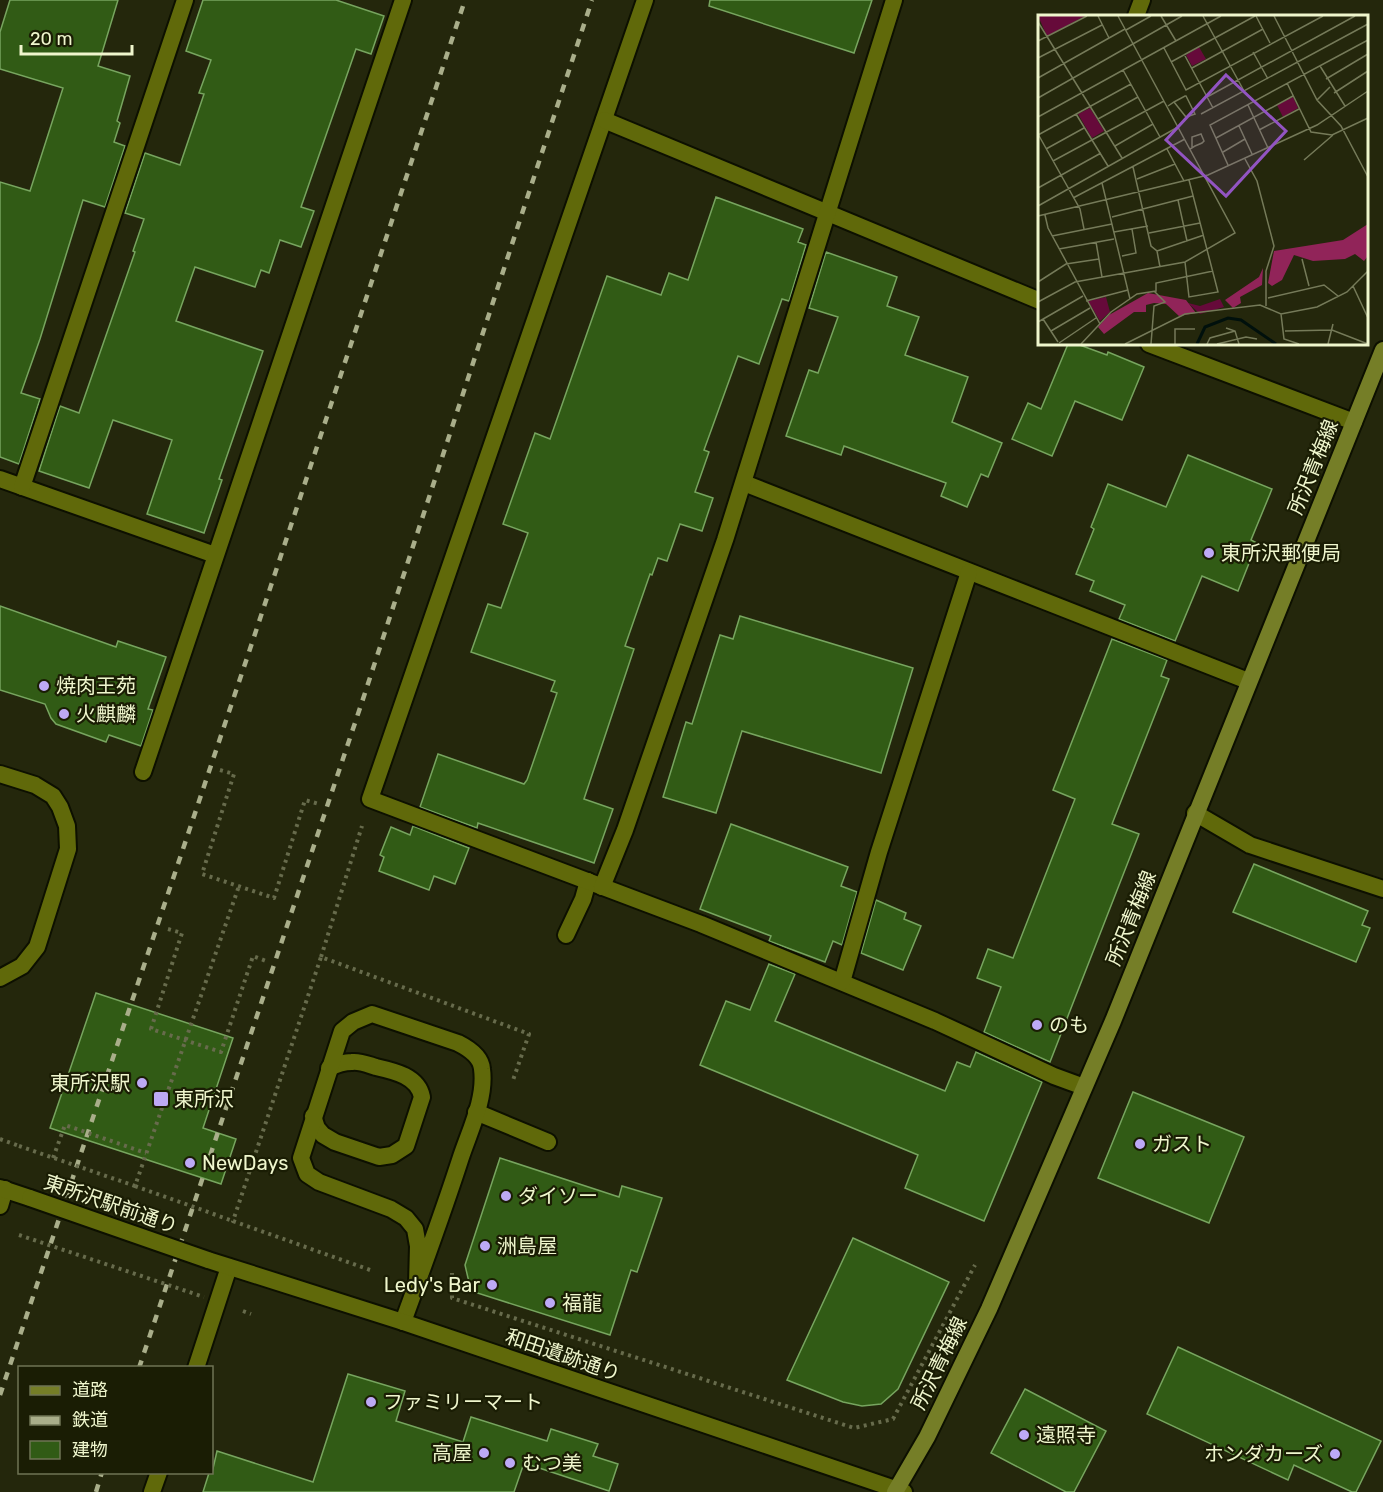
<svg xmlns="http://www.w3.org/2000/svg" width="1383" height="1492" font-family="Rubik,'Noto Sans JP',sans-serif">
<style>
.building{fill:#315b15;stroke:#77a55f;stroke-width:1.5}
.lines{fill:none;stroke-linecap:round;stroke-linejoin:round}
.service-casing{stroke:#0d1000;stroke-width:20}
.minor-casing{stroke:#0d1000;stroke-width:20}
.tertiary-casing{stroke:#0d1000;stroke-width:20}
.secondary-casing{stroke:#0d1000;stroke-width:20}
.path{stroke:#676b4c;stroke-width:4;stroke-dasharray:3 4.5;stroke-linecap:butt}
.service{stroke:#60690a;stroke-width:16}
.minor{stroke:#60690a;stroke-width:16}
.tertiary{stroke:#60690a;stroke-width:16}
.secondary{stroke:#757e27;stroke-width:16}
.rail{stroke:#a9ae8a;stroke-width:4.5;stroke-dasharray:8 8;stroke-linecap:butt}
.tertiary-bridge-casing{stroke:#0d1000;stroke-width:20;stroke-linecap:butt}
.path-bridge{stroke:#676b4c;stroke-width:4;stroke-dasharray:3 4.5;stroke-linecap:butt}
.tertiary-bridge{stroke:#60690a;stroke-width:16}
.poi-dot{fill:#bda9f5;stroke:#1a1d04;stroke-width:2}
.labels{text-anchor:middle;stroke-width:4.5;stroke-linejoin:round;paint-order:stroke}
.street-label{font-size:20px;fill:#eff6cd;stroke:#1a1d04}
.poi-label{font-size:20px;fill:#eff6cd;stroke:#1a1d04;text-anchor:start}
.inset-river{fill:none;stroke:#00100c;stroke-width:3}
.inset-road{fill:none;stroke:#757a59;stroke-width:1.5}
.view{fill:#9254c2;fill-opacity:0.15;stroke:#9254c2;stroke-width:3}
.inset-edge{fill:none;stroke:#eff6cd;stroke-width:3}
</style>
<rect width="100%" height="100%" fill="#24270c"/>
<g class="building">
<polygon points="10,0 118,0 98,66 130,76 117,121 120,123 114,142 125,146 105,207 83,200 40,339 21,393 40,399 19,464 0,457 0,182 30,191 63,88 0,69 0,32"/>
<polygon points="203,0 336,0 384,16 371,54 356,49 301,207 314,211 301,247 280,240 269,273 261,270 255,287 195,267 176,321 263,351 219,479 222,480 204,533 147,514 172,440 113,420 89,488 39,471 60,406 79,413 135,252 133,251 144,219 125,213 145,153 180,165 204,94 199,93 211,60 186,51"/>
<polygon points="710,0 872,0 854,53 709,6"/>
<polygon points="716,197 803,229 798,242 806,245 789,301 782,299 759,364 738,356 704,450 709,452 695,492 713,498 702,531 680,524 667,561 658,558 652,575 650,574 625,646 634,649 584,799 613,809 594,863 478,823 477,828 420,807 438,754 524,784 527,780 557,693 551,691 555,681 471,652 488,604 501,608 528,533 503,524 535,433 550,439 607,276 661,295 669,273 688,280"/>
<polygon points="826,252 897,277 887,306 919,317 905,355 968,377 952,422 1002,443 988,477 981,474 967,507 941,496 946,483 844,446 841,455 786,436 809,370 818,373 838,317 809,308"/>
<polygon points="1068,344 1077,344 1107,355 1108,352 1144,367 1122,420 1075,401 1052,456 1012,439 1028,403 1041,409"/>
<polygon points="1188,455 1272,489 1251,540 1257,543 1238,591 1202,576 1175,641 1119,619 1125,605 1090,591 1094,581 1076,574 1094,529 1091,527 1108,484 1166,507"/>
<polygon points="0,606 116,647 118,641 166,657 148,709 153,710 141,746 109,735 106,742 56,724 51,718 45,704 0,690"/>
<polygon points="740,616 913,668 881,773 742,731 716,813 663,797 686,722 692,724 720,635 733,639"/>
<polygon points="1112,639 1167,660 1161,676 1169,679 1112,824 1139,834 1050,1062 984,1032 1001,987 977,978 988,949 1013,958 1075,799 1053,790"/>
<polygon points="731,824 848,867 841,886 857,892 842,945 833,941 825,962 769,941 771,936 700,909"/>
<polygon points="413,826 469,848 455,884 434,876 429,890 379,871 384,857 380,855 391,827 410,835"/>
<polygon points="1254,864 1368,911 1362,925 1370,928 1356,962 1233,912"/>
<polygon points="876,900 906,913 904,919 921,926 903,970 861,953"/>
<polygon points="769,964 795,974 775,1021 945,1091 957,1062 970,1067 976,1052 1042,1082 984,1221 905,1188 918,1155 700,1065 726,1001 750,1010"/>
<polygon points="96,993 233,1038 203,1128 236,1139 221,1184 50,1128"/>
<polygon points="1133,1092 1244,1137 1209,1223 1098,1178"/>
<polygon points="500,1158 619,1197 622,1186 662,1198 637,1272 631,1270 610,1335 471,1291 465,1265"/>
<polygon points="853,1238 949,1282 898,1389 881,1404 862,1406 843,1402 787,1380"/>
<polygon points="1178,1347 1381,1441 1356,1492 1352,1492 1294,1465 1288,1480 1147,1414"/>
<polygon points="348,1374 405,1391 396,1421 463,1442 471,1417 547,1441 551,1429 598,1444 593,1456 618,1464 609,1491 524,1463 514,1492 203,1492 209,1473 212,1473 217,1451 313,1482"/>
<polygon points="1025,1389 1106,1431 1074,1492 1066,1492 991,1453"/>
</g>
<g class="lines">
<defs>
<g id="service">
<polyline points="566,935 583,899 588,881"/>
<polyline points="476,1112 548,1142"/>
<path d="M313 1116 317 1128 323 1135 335 1142 379 1157 392 1155 406 1146 422 1097C418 1076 394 1071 376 1067 369 1065 360 1061 352 1062 344 1062 337 1064 329 1068"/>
</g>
<g id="minor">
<polyline points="645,0 370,799 701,924 935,1021 1054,1076 1084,1087"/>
<polyline points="1136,16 1142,0"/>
<polyline points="604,120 1040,301"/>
<polyline points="1149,344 1354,422"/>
<polyline points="0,479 215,555"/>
<polyline points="744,483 1248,681"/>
<polyline points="22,487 185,0"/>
<polyline points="143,772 403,0"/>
<polyline points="0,774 35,785 53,796 60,807 67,826 68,849 37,947 22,966 0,978"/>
<polyline points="1195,813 1250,845 1383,889"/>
<polyline points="602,887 625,830 725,540 894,0"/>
<polyline points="842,982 879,852 969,572"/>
<polyline points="0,1206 5,1189"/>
<path d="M403 1322C423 1267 443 1213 461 1157 470 1130 486 1098 482 1069 481 1056 468 1048 458 1043L372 1014 353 1022 342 1031 301 1158 307 1174 319 1182 391 1209 406 1218 415 1229 418 1246 417 1284"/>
<polyline points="196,1368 229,1267"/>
<polyline points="152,1492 159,1472"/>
</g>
<g id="tertiary">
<polyline points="0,1188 30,1198"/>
<polyline points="208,1260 403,1322 904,1492"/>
</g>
<polyline id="secondary" points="895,1492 927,1437 989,1309 1113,1021 1383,350"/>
</defs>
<use href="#service" class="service-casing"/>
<use href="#minor" class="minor-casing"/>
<use href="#tertiary" class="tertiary-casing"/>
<use href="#secondary" class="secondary-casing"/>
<g class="path">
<polyline points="220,770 234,774 202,874 274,898 305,800 319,804"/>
<polyline points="168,929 182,933 151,1029 221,1052 253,956 266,961"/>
<polyline points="321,957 362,826"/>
<polyline points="0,1139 19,1146"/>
<polyline points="370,1270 233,1221 321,957 529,1034 512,1083"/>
<polyline points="452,1273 452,1298 854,1428 893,1419 975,1265"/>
<polyline points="243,1311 251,1314"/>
</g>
<use href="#service" class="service"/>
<use href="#minor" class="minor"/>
<use href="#tertiary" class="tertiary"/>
<use href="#secondary" class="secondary"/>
<g class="rail">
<polyline points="139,1368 363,699 592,0"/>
<polyline points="0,1395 247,658 465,0"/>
<polyline points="96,1492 102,1472"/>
</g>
<defs>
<polyline id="tertiary-bridge" points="30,1198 208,1260"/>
</defs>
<use href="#tertiary-bridge" class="tertiary-bridge-casing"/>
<g class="path-bridge">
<polyline points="19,1146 135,1186 239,886"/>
<polyline points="53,1158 65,1125 146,1153"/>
<polyline points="135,1186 233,1221"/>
<polyline points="19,1235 204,1297"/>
</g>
<use href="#tertiary-bridge" class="tertiary-bridge"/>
</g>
<g class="poi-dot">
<circle cx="1209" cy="553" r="6"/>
<circle cx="44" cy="686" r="6"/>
<circle cx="64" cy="714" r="6"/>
<circle cx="1037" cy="1025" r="6"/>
<circle cx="142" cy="1083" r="6"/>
<rect x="153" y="1091" width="16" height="16" rx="3"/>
<circle cx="1140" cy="1144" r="6"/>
<circle cx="190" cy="1163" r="6"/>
<circle cx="506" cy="1196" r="6"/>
<circle cx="485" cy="1246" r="6"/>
<circle cx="492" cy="1285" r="6"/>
<circle cx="550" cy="1303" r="6"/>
<circle cx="371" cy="1402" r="6"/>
<circle cx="1024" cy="1435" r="6"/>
<circle cx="484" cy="1453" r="6"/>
<circle cx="1335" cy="1454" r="6"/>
<circle cx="510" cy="1463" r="6"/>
</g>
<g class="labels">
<g class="street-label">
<text transform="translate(1313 467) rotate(-68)" y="7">所沢青梅線</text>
<text transform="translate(1131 918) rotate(-68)" y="7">所沢青梅線</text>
<text transform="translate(111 1204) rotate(19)" y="7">東所沢駅前通り</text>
<text transform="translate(563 1355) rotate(19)" y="7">和田遺跡通り</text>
<text transform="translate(939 1363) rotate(-64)" y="7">所沢青梅線</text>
</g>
<g class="poi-label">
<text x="1221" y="560">東所沢郵便局</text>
<text x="56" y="693">焼肉王苑</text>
<text x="76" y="721">火麒麟</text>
<text x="1049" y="1032">のも</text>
<text x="130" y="1090" text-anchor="end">東所沢駅</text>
<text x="174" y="1106">東所沢</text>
<text x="1152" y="1151">ガスト</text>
<text x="202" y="1170">NewDays</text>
<text x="518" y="1203">ダイソー</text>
<text x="497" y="1253">洲島屋</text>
<text x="480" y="1292" text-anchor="end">Ledy's Bar</text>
<text x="562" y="1310">福龍</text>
<text x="383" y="1409">ファミリーマート</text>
<text x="1036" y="1442">遠照寺</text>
<text x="472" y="1460" text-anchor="end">高屋</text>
<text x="1323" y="1461" text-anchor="end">ホンダカーズ</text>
<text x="522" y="1470">むつ美</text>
</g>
</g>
<g transform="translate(1038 15)">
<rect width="330" height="330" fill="#24270c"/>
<path d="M182 284 186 292 162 299 150 288 162 291Z" fill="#660a3a"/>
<path d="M330 209V241L326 246 317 239 307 244 275 246 256 240 244 265 234 271 230 268 236 236 305 225ZM225 253 224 270 202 282 203 288 195 293 187 285 221 262ZM110 278 148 285 158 298 141 301 128 289 116 288 108 290V297H96L66 319 60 312 71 300Z" fill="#912459"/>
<path d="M0 1H47L9 21ZM161 32 168 44 154 51 148 40ZM255 82 260 93 245 102 239 90ZM52 93 66 116 54 123 40 99ZM68 282 72 297 62 306 50 286Z" fill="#660a3a"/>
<path class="inset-river" d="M159 329 167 312 190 303 203 305 238 329"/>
<path class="inset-road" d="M60 1 71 23M123 1 138 26M165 1 206 76M218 1 232 28M236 1 279 85 303 111 330 162M0 7 84 143M88 15 113 1M0 26 49 1M126 33 148 75 285 1M215 37 230 64M146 39 175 93M0 43 64 10M133 47 217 1M282 51 307 91M154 53 225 14M85 55 122 122M0 63 87 14M288 64 330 39M249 68 273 117 294 120 330 103M296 78 330 56M169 82 317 1M0 83 144 1M279 85 292 72M210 90 230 133M130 91 136 87 147 81H148L157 99 148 102 136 87M38 99 70 151M163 99 330 9M0 102 183 1M60 104 100 82M201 111 214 139M221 115 261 94M0 119 42 194 46 214M0 120 93 69M178 123 255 81M77 131 115 109M8 134 46 113M129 134 146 166M152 134 157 131 164 128 166 126 163 119 154 122V133M185 137 207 124M207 144 219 166 236 231 228 256V291M266 145 295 120M15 146 126 86M190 150 172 110 330 25M95 152 113 231 119 236 122 252M99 164 137 149M64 168 92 284M0 173 63 138M35 183 147 124M140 185 149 226M0 191 140 112M7 200 10 213 62 309M0 201 170 160 279 110 330 76M74 202 155 181M76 217 110 211M111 218 162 208M14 221 74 209M58 227 64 262M21 234 76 224M119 236 166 220M84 241 98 238 94 214M264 244 271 271M147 247 151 282 180 277 151 165M0 267 28 249 61 244M315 271 330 303M230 283 286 270 300 281M48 286 90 275M0 287 37 267 147 247 197 218 80 1M243 299 246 324 261 329M5 304 20 327M0 307 45 281M188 313 197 316 201 329M13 316 52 293M247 316 294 315 330 329M21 328 58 303M43 329 73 297 99 279 118 276V268L175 256M87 329 147 299 222 290 243 299 279 292 309 277 330 256M113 329 116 291 127 287 116 276M137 329V314H157M169 329 172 323 197 316M179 329 208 322 219 324M290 329 295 309"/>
<path class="view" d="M188 60 248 116 188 181 128 125Z"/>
<rect width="330" height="330" class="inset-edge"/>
</g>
<rect x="18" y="1366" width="195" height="108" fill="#1a1d04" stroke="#6f7454" stroke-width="1.5"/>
<rect x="30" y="1386" width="30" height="9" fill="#757e27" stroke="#6f7454" stroke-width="1.5"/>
<text x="72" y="1396" font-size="18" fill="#eff6cd">道路</text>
<rect x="30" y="1416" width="30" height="9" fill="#a9ae8a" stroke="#6f7454" stroke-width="1.5"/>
<text x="72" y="1426" font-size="18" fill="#eff6cd">鉄道</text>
<rect x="30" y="1441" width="30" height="18" fill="#315b15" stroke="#6f7454" stroke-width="1.5"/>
<text x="72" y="1456" font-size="18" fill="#eff6cd">建物</text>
<path d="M21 45v9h111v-9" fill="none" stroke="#eff6cd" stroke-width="3"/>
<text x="30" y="45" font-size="18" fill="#eff6cd" stroke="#1a1d04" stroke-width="4.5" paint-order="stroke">20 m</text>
</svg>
